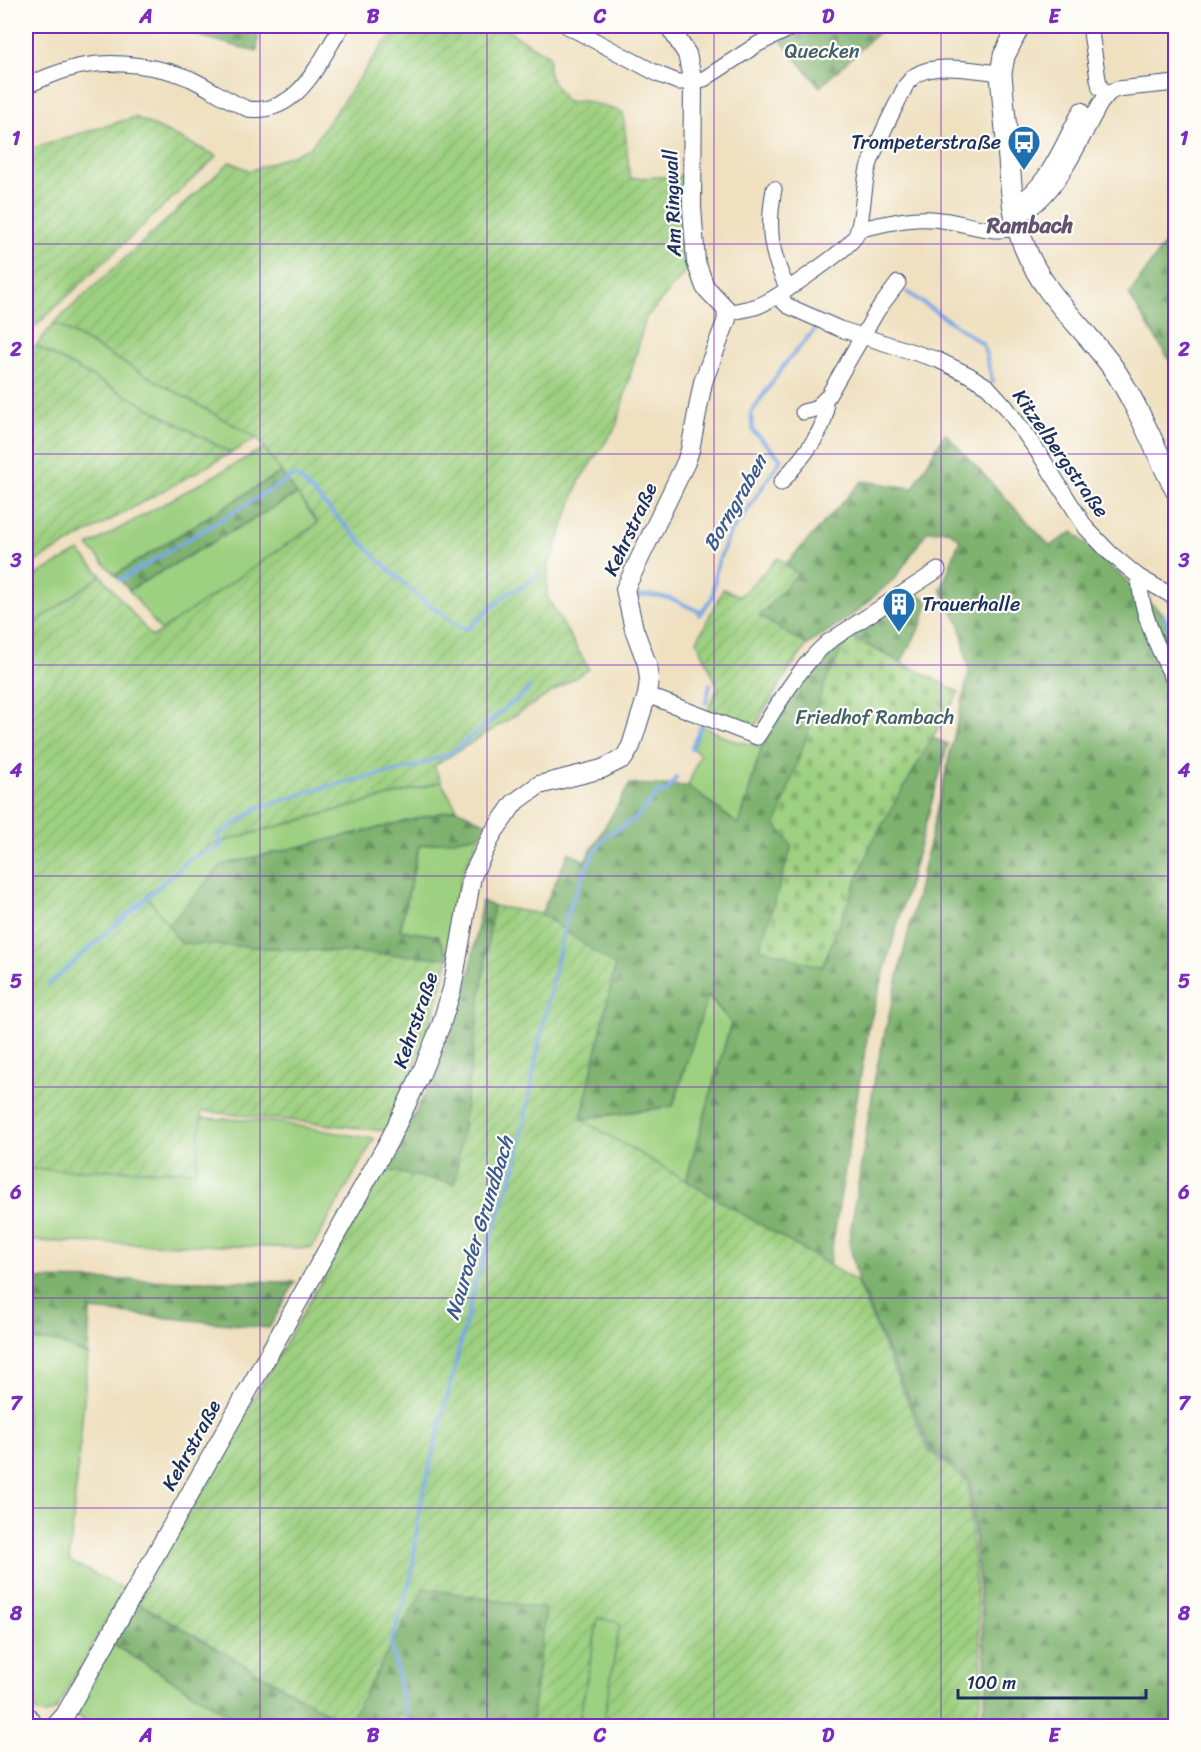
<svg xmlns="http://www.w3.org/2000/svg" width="1201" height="1752" font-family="Sriracha,sans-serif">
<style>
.green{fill:#9dd080;stroke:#5c806f;stroke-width:1.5}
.forest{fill:url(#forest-firs);stroke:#4c7066;stroke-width:1.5}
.cemetery{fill:url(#cemetery-stones);stroke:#5c806f;stroke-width:1.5}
.garden{fill:url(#garden-furrows);stroke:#5c806f;stroke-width:1.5}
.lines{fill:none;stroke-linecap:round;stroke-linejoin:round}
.stream{stroke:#7aa9e4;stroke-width:4}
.minor-casing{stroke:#3b4a6d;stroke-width:17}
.tertiary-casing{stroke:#3b4a6d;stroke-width:20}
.secondary-casing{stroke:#3b4a6d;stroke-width:23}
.primary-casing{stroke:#3b4a6d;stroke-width:26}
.minor{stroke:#fff;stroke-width:15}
.tertiary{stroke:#fff;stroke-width:18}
.secondary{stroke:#fff;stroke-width:21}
.primary{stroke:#fff;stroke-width:24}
.grid{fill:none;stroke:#7b2cbf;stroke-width:1.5;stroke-opacity:0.55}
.labels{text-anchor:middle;stroke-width:4.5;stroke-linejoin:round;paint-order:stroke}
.park-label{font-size:20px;fill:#425f68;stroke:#fdfcf7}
.poi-label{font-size:20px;fill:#1b2f5e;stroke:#fdfcf7;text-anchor:end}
.street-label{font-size:20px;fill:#1b2f5e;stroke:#fdfcf7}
.water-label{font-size:21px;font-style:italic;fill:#3c5a8d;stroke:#fdfcf7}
.quarter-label{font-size:22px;font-weight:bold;fill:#625471;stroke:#fdfcf7}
.neatline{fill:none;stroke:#7b2cbf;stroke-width:2}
.grid-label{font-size:20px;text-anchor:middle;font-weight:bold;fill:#7b2cbf}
</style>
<defs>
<pattern id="forest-firs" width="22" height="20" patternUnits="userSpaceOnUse" patternTransform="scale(1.5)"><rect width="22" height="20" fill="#7eb26e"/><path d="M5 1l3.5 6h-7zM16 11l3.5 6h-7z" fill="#66915e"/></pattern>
<pattern id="cemetery-stones" width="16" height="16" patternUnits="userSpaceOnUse" patternTransform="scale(1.5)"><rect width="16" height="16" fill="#9dd080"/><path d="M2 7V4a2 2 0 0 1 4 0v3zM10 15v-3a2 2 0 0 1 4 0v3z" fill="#87b371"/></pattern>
<pattern id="garden-furrows" width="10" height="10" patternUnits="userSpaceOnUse" patternTransform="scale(1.5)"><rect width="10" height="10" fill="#9dd080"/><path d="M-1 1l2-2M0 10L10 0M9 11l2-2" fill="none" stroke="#87b371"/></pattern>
</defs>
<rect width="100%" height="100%" fill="#fdfcf7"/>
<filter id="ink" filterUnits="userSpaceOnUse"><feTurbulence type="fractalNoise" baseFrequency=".0167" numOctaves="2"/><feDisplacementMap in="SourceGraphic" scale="12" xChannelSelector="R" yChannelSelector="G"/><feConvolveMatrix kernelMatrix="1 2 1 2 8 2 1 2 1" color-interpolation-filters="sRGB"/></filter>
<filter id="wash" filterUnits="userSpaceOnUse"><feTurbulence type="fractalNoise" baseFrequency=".008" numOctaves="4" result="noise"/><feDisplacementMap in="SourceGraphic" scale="24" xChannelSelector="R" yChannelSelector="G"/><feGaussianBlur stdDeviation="1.35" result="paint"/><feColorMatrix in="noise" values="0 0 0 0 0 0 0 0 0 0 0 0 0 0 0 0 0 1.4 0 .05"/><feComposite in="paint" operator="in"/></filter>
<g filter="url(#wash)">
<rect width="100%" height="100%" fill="#efe0c0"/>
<g class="green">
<polygon points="54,323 257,438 231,453 36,346"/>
<polygon points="264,448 281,472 115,575 88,546"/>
<polygon points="297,494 318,523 161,631 129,590"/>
<polygon points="79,551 101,575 26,630 26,581"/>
<polygon points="702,726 734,741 762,746 739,825 688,786 700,754 693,749"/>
<polygon points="441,782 457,809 222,865 168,925 145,896 209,845"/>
<polygon points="480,835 463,872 457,896 449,958 400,931 419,845"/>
<polygon points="707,994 731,1023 686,1181 581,1119 673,1106"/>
<polygon points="201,1118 268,1121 374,1139 312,1248 26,1241 26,1169 196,1171"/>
<polygon points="26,1340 53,1341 88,1355 69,1561 124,1589 56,1710 44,1715 30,1708 26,1703"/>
<polygon points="598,1618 621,1622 603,1726 578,1726"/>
<polygon points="112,1644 248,1726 89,1726 76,1713"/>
<polygon points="397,1714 436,1726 395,1726"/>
</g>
<g class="forest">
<polygon points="164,26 259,26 257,52"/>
<polygon points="807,26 885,26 820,87 781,41"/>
<polygon points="1167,240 1175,248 1175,369 1129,295"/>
<polygon points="945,433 1050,546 1073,532 1165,616 1176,644 1175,1726 980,1726 987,1685 970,1482 930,1448 858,1282 849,1241 876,1071 969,672 960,625 941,590 960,539 947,530 927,531 896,577 855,613 807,645 759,616 797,574 786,564 862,481 913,488"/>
<polygon points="281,472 297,494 129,590 115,575"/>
<polygon points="912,592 925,598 928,603 922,623 901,662 849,636 792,846 760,947 822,967 872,842 932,738 948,744 869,1026 829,1265 686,1181 731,1023 708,995 673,1106 581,1119 615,967 541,914 569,852 585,861 630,784 688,786 739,825 762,746 815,656"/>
<polygon points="457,809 487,824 480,835 419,846 400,930 438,936 449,958 181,943 168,925 222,865"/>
<polygon points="482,901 493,906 455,1184 385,1170 437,1071 468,983"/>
<polygon points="26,1279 295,1282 269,1328 90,1310 88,1355 53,1341 26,1340"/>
<polygon points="424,1588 546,1609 531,1726 436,1726 397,1714 395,1726 248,1726 112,1644 137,1602 346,1724"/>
</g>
<polygon class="cemetery" points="849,636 959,692 872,842 822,967 760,948 792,846 776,825 825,683"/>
<g class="garden">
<polygon points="409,26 505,26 513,34 549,56 549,76 566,102 585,101 623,112 630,178 687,176 688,269 646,318 616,427 580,479 548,569 547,597 589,669 434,766 441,782 209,845 146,895 181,943 449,958 426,1041 386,1131 202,1111 196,1171 26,1169 26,630 101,575 152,637 318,523 257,438 54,323 230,162 250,171 310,148 385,42"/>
<polygon points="135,117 217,156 26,335 26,147 30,149"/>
<polygon points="36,346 231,453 26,567 26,352"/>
<polygon points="778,558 797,574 759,616 807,645 779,685 757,723 751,727 707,713 718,687 697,641 723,589 740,596"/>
<polygon points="493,906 541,914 615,966 581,1119 856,1281 928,1449 968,1483 983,1683 976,1726 603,1726 620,1623 598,1618 578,1726 531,1726 546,1609 424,1588 347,1724 137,1602 385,1170 455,1184"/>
</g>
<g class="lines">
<g class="stream">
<polyline points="907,292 983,344 993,382"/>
<polyline points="120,580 294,476 299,478 385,566 421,599 463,629 468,629 508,593 524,586 539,574"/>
<path d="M634 597C663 592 675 600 700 612"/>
<polyline points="699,615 712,598 717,565 730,533 745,514 781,459 753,431 751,413 784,365 817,327"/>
<polyline points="1164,616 1176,645"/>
<polyline points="706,703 710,684"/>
<polyline points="691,749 702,724"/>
<polyline points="49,984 190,859 223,845 218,836 258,808 325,787 414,767 453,752 509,705 518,699 530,687"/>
<polyline points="408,1726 391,1643 412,1574 419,1510 476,1281 516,1165 541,1033 568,911 590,860 607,835 635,819 658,793 667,791 676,778"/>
</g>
</g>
</g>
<g filter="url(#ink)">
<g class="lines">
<defs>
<g id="minor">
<polyline points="567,26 660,75 678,82 684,82 704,79 758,44 795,26"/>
<polyline points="1090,26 1098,79 1100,88 1109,93"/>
<path d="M26 86C44 78 62 70 82 66 115 60 161 66 191 79 210 88 228 101 248 109 299 116 319 61 342 26"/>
<path d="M774 189C767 227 770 254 788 289"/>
<path d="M1014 204C1046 191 1065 139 1081 110"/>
<path d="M1016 216C1056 201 1080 140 1100 104L1109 93 1117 89 1176 83"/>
<path d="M859 229C882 225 908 217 932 219 964 221 986 235 1018 228"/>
<polyline points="777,296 788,306 840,329 938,360 969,375 988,387 1006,407 1042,458 1086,528 1110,553 1139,577 1176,598"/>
<path d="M727 313C737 311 748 309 758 306 776 299 846 251 855 237 863 225 863 187 868 169 877 140 893 112 906 85 909 82 912 77 916 75 936 62 977 71 1001 73"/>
<polyline points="803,412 815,409 828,396 877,311 898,283"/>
<path d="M781 483C795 465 834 425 824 401"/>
<path d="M1139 577C1141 617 1159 649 1176 685"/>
<path d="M647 695 757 737C778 705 798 668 828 642L938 570"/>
</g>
<polyline id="tertiary" points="55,1726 65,1715 390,1139 420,1076 441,1025 452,989 472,876 493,833 514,803 539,785 602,769 624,758 631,746 647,695 649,679 647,664 634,629 625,589 686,462 690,450 703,382 727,319 726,309 705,287 696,262 692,207 693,82 687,54 669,26"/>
<path id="secondary" d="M1019 26 1004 56 1001 73C1003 102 1006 130 1009 159 1011 189 1013 220 1025 248 1044 296 1084 327 1113 368 1137 403 1156 452 1176 490"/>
<polyline id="primary" points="26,1719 31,1726"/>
</defs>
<use href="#minor" class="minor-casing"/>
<use href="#tertiary" class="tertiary-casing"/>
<use href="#secondary" class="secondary-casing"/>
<use href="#primary" class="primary-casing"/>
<use href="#minor" class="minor"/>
<use href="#tertiary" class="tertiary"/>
<use href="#secondary" class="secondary"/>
<use href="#primary" class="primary"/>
</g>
</g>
<path class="grid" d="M260 26V1726M487 26V1726M714 26V1726M941 26V1726M26 244H1176M26 454H1176M26 665H1176M26 876H1176M26 1087H1176M26 1298H1176M26 1508H1176"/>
<defs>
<symbol id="bus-pin" viewBox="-11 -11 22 30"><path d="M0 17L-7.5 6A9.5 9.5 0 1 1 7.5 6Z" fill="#1f6fb2" stroke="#fdfcf7"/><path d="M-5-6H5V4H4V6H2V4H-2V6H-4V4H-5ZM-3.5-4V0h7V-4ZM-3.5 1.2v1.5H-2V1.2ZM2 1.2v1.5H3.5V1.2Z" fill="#fff"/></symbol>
<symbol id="building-pin" viewBox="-11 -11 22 30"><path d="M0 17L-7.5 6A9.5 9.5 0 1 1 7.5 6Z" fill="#1f6fb2" stroke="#fdfcf7"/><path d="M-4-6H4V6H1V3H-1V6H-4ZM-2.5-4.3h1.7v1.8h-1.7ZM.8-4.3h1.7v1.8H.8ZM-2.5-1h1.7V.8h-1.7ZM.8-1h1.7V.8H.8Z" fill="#fff"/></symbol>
</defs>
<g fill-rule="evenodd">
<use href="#bus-pin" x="1005" y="123" width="38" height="52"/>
<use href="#building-pin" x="880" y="585" width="38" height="52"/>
</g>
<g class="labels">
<g class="park-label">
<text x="822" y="58">Quecken</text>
<text x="875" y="724">Friedhof Rambach</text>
</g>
<g class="poi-label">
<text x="1001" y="149">Trompeterstraße</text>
<text x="922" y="611" text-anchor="start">Trauerhalle</text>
</g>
<g class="street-label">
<text transform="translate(672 203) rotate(-92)" y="7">Am Ringwall</text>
<text transform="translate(1061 453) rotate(55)" y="7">Kitzelbergstraße</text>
<text transform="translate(630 529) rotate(-65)" y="7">Kehrstraße</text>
<text transform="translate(415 1020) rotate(-71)" y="7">Kehrstraße</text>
<text transform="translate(191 1445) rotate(-61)" y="7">Kehrstraße</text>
</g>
<g class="water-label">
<text transform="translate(735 503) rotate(-60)" y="7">Borngraben</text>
<text transform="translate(479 1228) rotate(-73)" y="7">Nauroder Grundbach</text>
</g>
<g class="quarter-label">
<text x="1030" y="233">Rambach</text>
</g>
</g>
<rect width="1201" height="1752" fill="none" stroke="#fdfcf7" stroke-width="66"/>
<path d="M958 1689v9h188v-9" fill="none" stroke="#1b2f5e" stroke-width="3"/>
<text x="967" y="1689" font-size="18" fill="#1b2f5e" stroke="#fdfcf7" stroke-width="4.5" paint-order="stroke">100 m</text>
<rect x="33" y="33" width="1135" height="1686" class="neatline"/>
<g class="grid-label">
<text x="146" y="23">A</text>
<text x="373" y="23">B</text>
<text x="600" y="23">C</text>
<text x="828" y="23">D</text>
<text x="1054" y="23">E</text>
<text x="16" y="145">1</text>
<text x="1184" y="145">1</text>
<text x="16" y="356">2</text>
<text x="1184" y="356">2</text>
<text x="16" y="567">3</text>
<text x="1184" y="567">3</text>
<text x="16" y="777">4</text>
<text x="1184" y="777">4</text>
<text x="16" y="988">5</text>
<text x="1184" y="988">5</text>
<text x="16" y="1199">6</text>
<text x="1184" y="1199">6</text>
<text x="16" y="1410">7</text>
<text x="1184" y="1410">7</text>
<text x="16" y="1620">8</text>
<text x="1184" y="1620">8</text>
<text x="146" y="1742">A</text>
<text x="373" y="1742">B</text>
<text x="600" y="1742">C</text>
<text x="828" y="1742">D</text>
<text x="1054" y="1742">E</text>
</g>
</svg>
